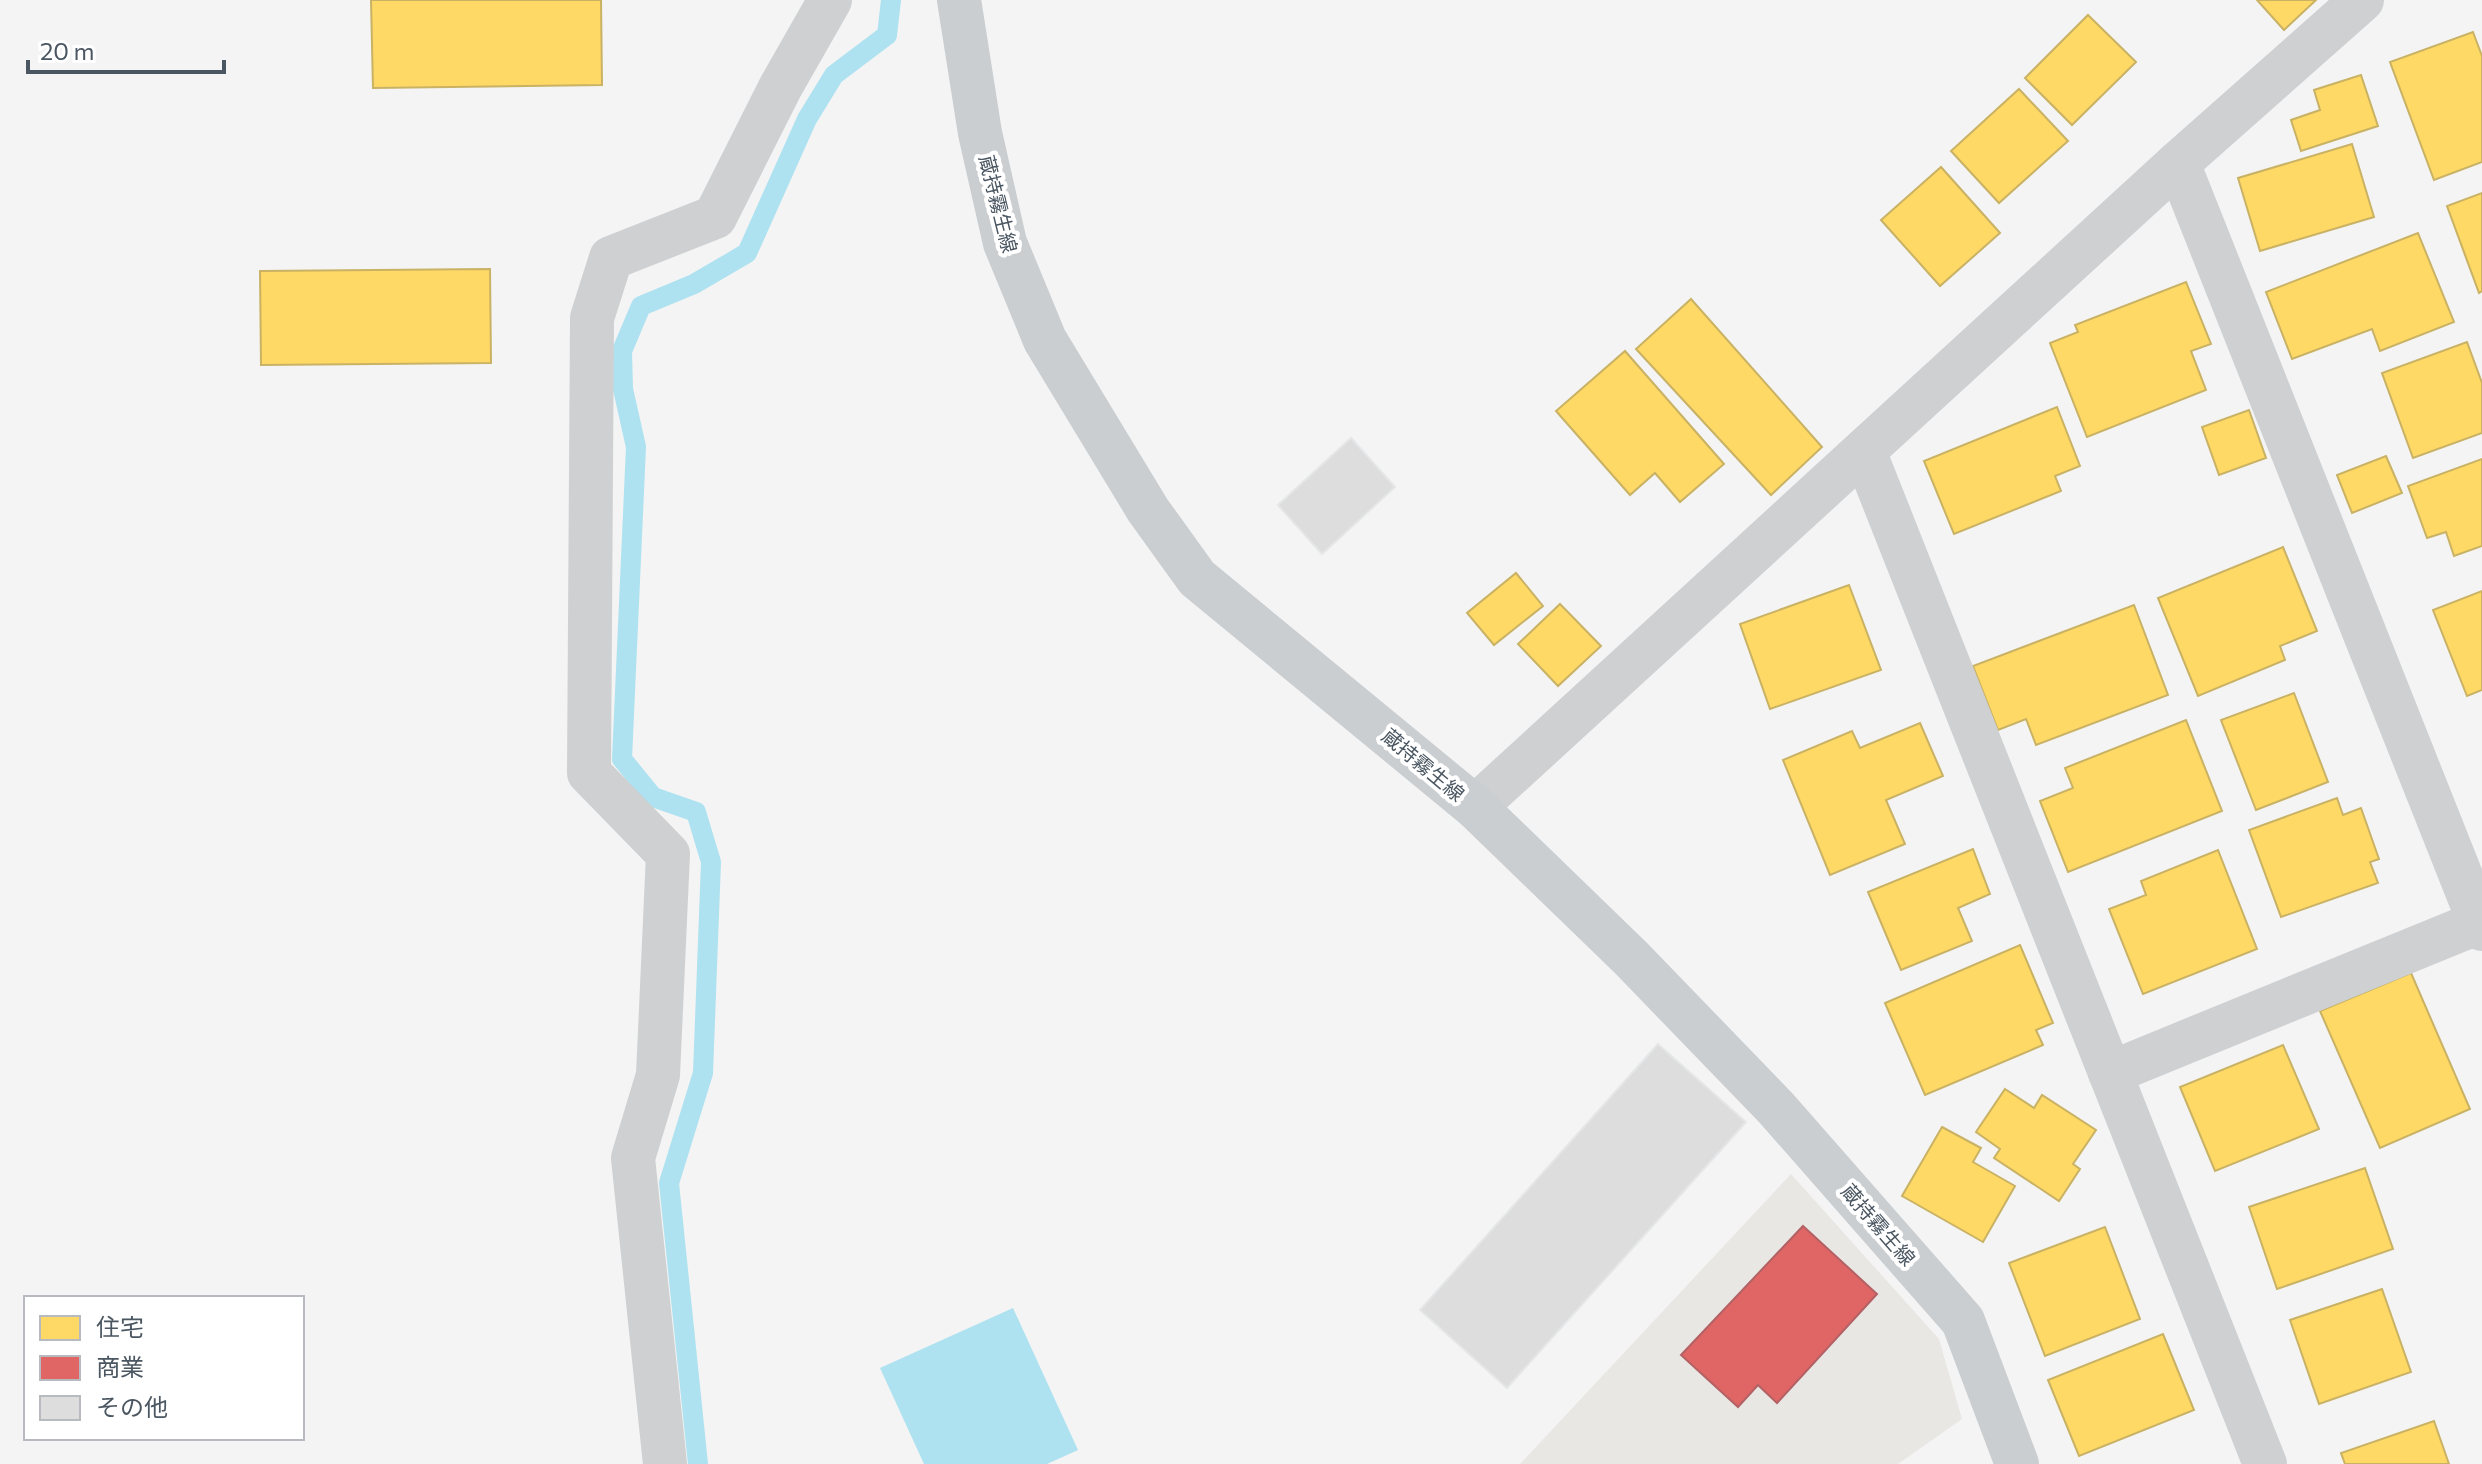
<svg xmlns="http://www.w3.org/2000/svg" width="2482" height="1464" font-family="Commissioner,'Noto Sans JP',sans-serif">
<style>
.commercial{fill:#e8e7e3}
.water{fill:#aee2f0}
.homes{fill:#ffd966;stroke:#c9b264;stroke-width:2}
.shops{fill:#e06666;stroke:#b36164;stroke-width:2}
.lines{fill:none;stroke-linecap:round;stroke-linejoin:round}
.stream{stroke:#aee2f0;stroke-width:20}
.building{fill:#ddddde;stroke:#e5e6e7;stroke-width:2}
.minor{stroke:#ced0d2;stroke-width:44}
.major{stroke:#caced1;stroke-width:44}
.labels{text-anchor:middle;stroke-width:8;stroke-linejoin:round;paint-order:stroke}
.street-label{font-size:20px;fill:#4a5661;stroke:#fff}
</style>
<rect width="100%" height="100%" fill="#f4f4f4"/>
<polygon class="commercial" points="1791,1174 1939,1339 1962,1419 1898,1464 1520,1464"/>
<polygon class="water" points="1013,1308 1078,1450 1047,1464 924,1464 880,1368"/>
<g class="homes">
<polygon points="371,0 601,0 602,85 373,88"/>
<polygon points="2257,0 2316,0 2284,30"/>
<polygon points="2088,15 2136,62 2072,125 2025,78"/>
<polygon points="2473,32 2482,56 2482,162 2434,180 2390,62"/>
<polygon points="2361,75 2378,126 2301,151 2291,120 2320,110 2314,90"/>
<polygon points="2019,89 2068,141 1999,203 1951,151"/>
<polygon points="2352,144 2374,217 2260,251 2238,178"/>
<polygon points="1941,167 2000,233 1940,286 1881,220"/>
<polygon points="2482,193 2482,291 2479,293 2447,206"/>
<polygon points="2418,233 2454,322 2380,351 2372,329 2292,359 2266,292"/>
<polygon points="490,269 491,363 261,365 260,271"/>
<polygon points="2186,282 2211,344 2191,351 2206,390 2087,437 2050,343 2078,332 2075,325"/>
<polygon points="1691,299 1822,447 1771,495 1636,349"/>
<polygon points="2467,342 2482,383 2482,433 2413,458 2382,373"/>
<polygon points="1625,351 1724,464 1680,502 1655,473 1630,495 1556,411"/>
<polygon points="2057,407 2080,466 2055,476 2061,491 1954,534 1924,461"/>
<polygon points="2249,410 2266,458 2219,475 2202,427"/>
<polygon points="2386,456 2402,493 2352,513 2337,475"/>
<polygon points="2482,459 2482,546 2454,556 2446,532 2427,538 2408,486"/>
<polygon points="2283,547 2317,631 2280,646 2285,660 2198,696 2158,598"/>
<polygon points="1516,573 1543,606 1494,645 1467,613"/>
<polygon points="1849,585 1881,670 1770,709 1740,624"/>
<polygon points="2482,591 2482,690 2467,696 2433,610"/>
<polygon points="1560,604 1601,646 1558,686 1518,644"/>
<polygon points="2134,605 2168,695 2036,745 2026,719 1998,730 1973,666"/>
<polygon points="2294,693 2328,782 2256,810 2221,720"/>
<polygon points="2186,720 2222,811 2068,872 2040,801 2073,788 2065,768"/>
<polygon points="1920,723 1943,776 1886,800 1905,844 1830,875 1783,760 1852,731 1860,748"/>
<polygon points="2337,798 2343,815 2361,808 2379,859 2370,862 2378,883 2281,917 2249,830"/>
<polygon points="1973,849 1990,894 1958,908 1972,941 1901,970 1868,892"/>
<polygon points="2218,850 2257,949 2143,994 2109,909 2146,895 2141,881"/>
<polygon points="2020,945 2053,1023 2036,1030 2043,1045 1925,1095 1885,1003"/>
<polygon points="2411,973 2470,1109 2380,1148 2320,1011"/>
<polygon points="2283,1045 2319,1129 2215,1171 2180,1087"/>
<polygon points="2005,1089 2034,1108 2042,1095 2096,1130 2073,1164 2080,1169 2059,1201 1994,1158 2000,1149 1976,1132"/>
<polygon points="1942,1127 1981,1148 1973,1162 2015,1186 1983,1242 1902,1196"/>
<polygon points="2365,1168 2393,1249 2277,1289 2249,1207"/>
<polygon points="2105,1227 2140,1319 2045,1356 2009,1263"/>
<polygon points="2382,1289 2411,1372 2319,1404 2290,1320"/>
<polygon points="2163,1334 2194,1410 2079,1456 2048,1380"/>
<polygon points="2434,1421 2449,1464 2345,1464 2341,1453"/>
</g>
<polygon class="shops" points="1803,1226 1877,1294 1777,1403 1758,1385 1738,1407 1681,1355"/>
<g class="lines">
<polyline class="stream" points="698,1464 669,1183 703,1073 711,862 696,812 653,797 622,759 636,447 623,389 622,351 641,306 694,284 747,253 807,119 834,75 887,35 891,0"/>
</g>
<g class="building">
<polygon points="1351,438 1395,487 1322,554 1278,505"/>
<polygon points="1658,1044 1746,1122 1507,1388 1420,1310"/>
</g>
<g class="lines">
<g class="minor">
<polyline points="2178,163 2482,929"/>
<polyline points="1864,451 2265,1464"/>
<polyline points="1475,807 2178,163 2362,0"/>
<polyline points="2110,1073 2482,921"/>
<polyline points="665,1464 633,1158 658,1075 668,854 589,773 592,318 611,258 715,217 781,86 830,0"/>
</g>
<polyline class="major" points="959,0 980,133 1005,243 1045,340 1148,510 1197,578 1475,807 1631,958 1776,1108 1963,1321 2017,1464"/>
</g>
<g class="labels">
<g class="street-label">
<text transform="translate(998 204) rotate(76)" y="7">蔵持霧生線</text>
<text transform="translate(1423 765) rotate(40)" y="7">蔵持霧生線</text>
<text transform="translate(1878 1225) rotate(49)" y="7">蔵持霧生線</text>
</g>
</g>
<rect x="24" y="1296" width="280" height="144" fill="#ffffff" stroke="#b7bbc0" stroke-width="2"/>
<rect x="40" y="1316" width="40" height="24" fill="#ffd966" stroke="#b7bbc0" stroke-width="2"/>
<text x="96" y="1336" font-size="24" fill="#4a5661">住宅</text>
<rect x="40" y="1356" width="40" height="24" fill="#e06666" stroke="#b7bbc0" stroke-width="2"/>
<text x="96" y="1376" font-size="24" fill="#4a5661">商業</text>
<rect x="40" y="1396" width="40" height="24" fill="#ddddde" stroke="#b7bbc0" stroke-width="2"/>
<text x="96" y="1416" font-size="24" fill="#4a5661">その他</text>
<path d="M28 60v12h196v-12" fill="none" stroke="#4a5661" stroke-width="4"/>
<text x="40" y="60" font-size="24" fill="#4a5661" stroke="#ffffff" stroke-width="6" paint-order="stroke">20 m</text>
</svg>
